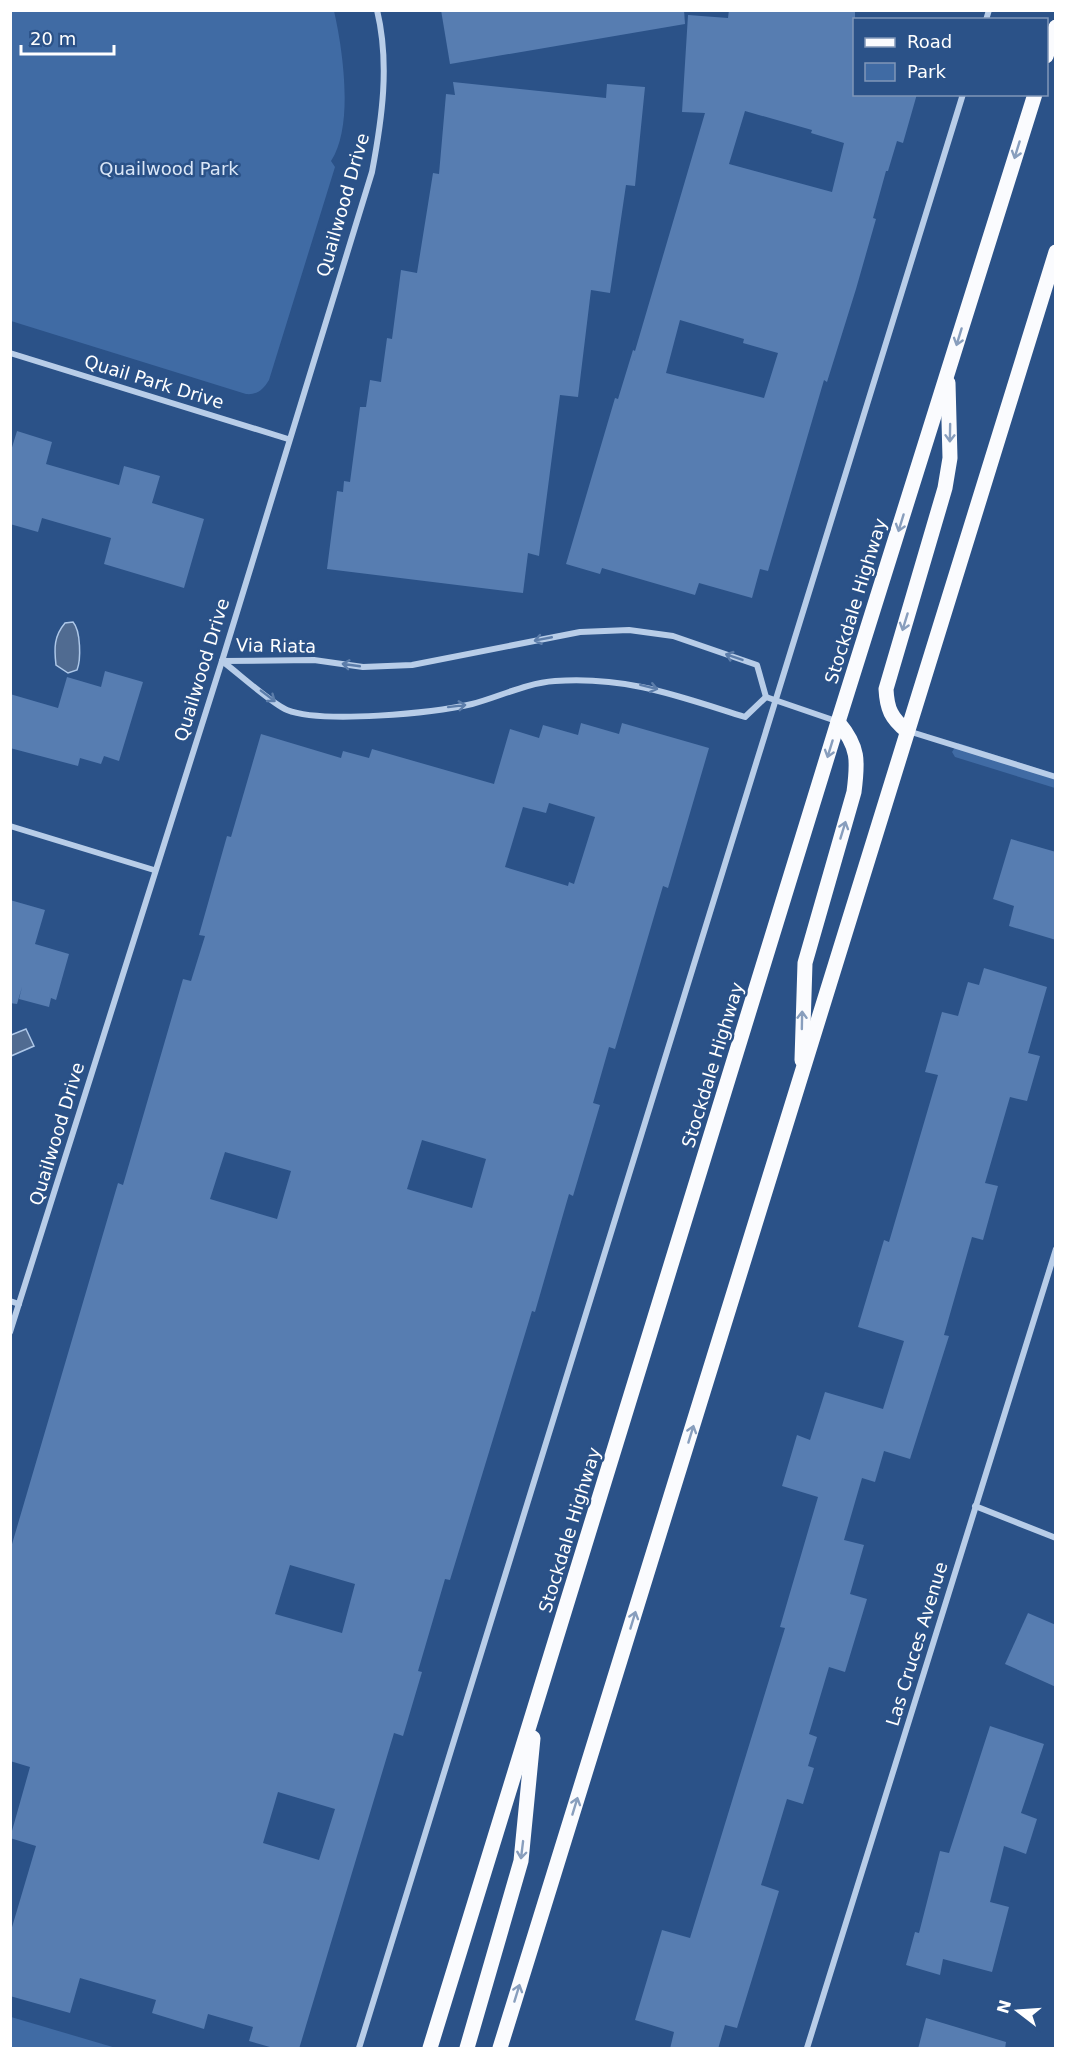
<svg xmlns="http://www.w3.org/2000/svg" width="1066" height="2059" font-family="'DejaVu Sans',sans-serif">
<style>
.green{fill:#406ba4}
.water{fill:#506b91;stroke:#adc7e8;stroke-width:1.5}
.building{fill:#577db1;fill-rule:evenodd}
.lines{fill:none;stroke-linecap:round;stroke-linejoin:round}
.minor{stroke:#b8cde8;stroke-width:6}
.primary{stroke:#fafbfe;stroke-width:15}
.oneway{stroke:#889ebd}
.oneway2{stroke:#5c7daa}
.labels{text-anchor:middle;stroke-width:5;stroke-linejoin:round;paint-order:stroke}
.park-label{font-size:18px;fill:#dbe7f7;stroke:#2b5288}
.street-label{font-size:18px;fill:#fff;stroke:#2b5288}
</style>
<rect width="100%" height="100%" fill="#2b5288"/>
<g class="green">
<path d="M10 11H334C343 50 354 126 331 161L335 167 269 380C263 390 257 395 246 394L11 321Z"/>
<polygon points="958,743 1055,774 1055,788 955,757 952,752"/>
<polygon points="10,2017 11,2017 116,2048 11,2048"/>
</g>
<g class="water">
<path d="M73 622C81 631 81 660 77 670L68 673 56 665C54 648 54 636 65 623Z"/>
<polygon points="26,1029 34,1046 11,1056 11,1035"/>
</g>
<g class="building">
<polygon points="441,10 684,10 685,24 450,64"/>
<path d="M729 10H855V94H917L903 143 897 141 888 171H886L873 218 876 219 856 289 827 382 824 380 768 571 760 569 752 598 699 583 695 595 602 568 600 574 566 564 615 398 618 399 633 350 635 351 705 113 682 112 688 15 728 18ZM745 111 812 130 811 133 844 143 832 192 729 164ZM680 320 744 339 743 343 778 353 764 398 666 373Z"/>
<polygon points="453,82 606,98 607,84 645,87 635,186 626,185 610,293 591,290 578,397 560,395 539,556 528,553 523,593 327,569 337,491 343,492 344,481 350,482 360,407 366,407 370,380 381,382 387,338 392,339 401,270 417,273 433,173 439,174 446,94 455,95"/>
<polygon points="17,431 52,442 46,464 119,485 124,466 160,476 152,503 204,519 184,588 104,564 111,538 42,518 38,532 10,524 10,454"/>
<polygon points="105,671 143,682 119,761 104,756 101,764 80,758 78,766 10,748 10,694 58,708 67,677 101,687"/>
<path d="M581 723 619 734 622 723 709 748 668 888 663 886 615 1049 609 1047 593 1103 600 1105 573 1196 569 1194 535 1312 532 1311 450 1580 445 1579 418 1671 422 1672 403 1736 394 1733 299 2049H277L249 2041 253 2027 208 2014 204 2029 152 2013 156 2000 80 1978 70 2013 10 1996V1934L36 1846 10 1838 30 1767 10 1761V1551L118 1183 123 1185 183 979 191 981 205 936 199 935 227 836 231 837 261 734 341 758 343 751 369 758 372 749 494 784 510 729 539 738 543 725 578 735ZM549 803 595 817 574 884 569 882 568 886 505 867 523 807 546 813ZM422 1140 486 1159 472 1208 407 1189ZM225 1152 291 1171 277 1219 210 1199ZM290 1565 355 1584 342 1633 275 1614ZM278 1792 335 1809 319 1860 263 1843Z"/>
<polygon points="1011,839 1056,852 1056,940 1009,926 1014,906 993,899"/>
<polygon points="10,900 45,910 35,944 69,954 56,1000 51,998 49,1007 19,999 22,987 17,1004 10,1003"/>
<polygon points="984,968 1047,987 1028,1053 1040,1056 1027,1101 1010,1097 985,1183 998,1186 983,1240 972,1237 944,1335 949,1336 910,1459 884,1451 875,1482 862,1478 844,1540 864,1545 850,1594 867,1599 845,1672 829,1667 809,1734 817,1737 808,1766 814,1768 803,1804 787,1799 761,1885 779,1891 737,2028 725,2025 718,2049 670,2049 674,2032 635,2020 662,1930 690,1938 785,1628 780,1627 818,1497 782,1486 797,1435 810,1440 825,1392 883,1409 904,1341 858,1327 884,1240 889,1242 938,1075 925,1072 942,1012 958,1016 968,982 979,985"/>
<polygon points="1028,1613 1056,1625 1056,1687 1005,1664"/>
<polygon points="990,1726 1044,1744 1021,1813 1037,1819 1026,1854 1004,1846 990,1902 1009,1907 992,1972 943,1959 940,1975 906,1965 915,1932 919,1933 940,1851 949,1853"/>
<polygon points="926,2018 1006,2042 1005,2049 918,2049"/>
</g>
<g class="lines">
<g class="minor">
<polyline points="986,20 989,10"/>
<polyline points="10,353 288,439"/>
<polyline points="222,661 314,660 363,667 412,665 580,632 629,630 673,636 757,665 766,697"/>
<path d="M222 661C237 672 272 704 287 710 322 724 434 713 472 704 499 697 526 683 555 681 627 676 678 696 745 717L766 697"/>
<polyline points="766,697 836,721"/>
<polyline points="908,731 1056,777"/>
<polyline points="10,826 154,870"/>
<polyline points="10,1301 19,1304"/>
<path d="M10 1332 222 661 372 172C382 119 390 64 377 10"/>
<polyline points="975,1506 1056,1538"/>
<polyline points="359,2048 963,94"/>
<polyline points="807,2048 1056,1249"/>
</g>
<g class="primary">
<polyline points="1046,56 1056,27"/>
<path d="M907 731C891 718 887 709 886 689L945 488 950 458 948 383"/>
<path d="M802 1060 805 963 854 792C858 761 859 747 838 722"/>
<polyline points="430,2048 838,722 1035,94"/>
<polyline points="467,2048 521,1861 533,1738"/>
<polyline points="500,2048 1056,252"/>
</g>
</g>
<defs><path id="oneway-shaft" d="M-6 0H5M1.5-3L5.5 0L1.5 3" fill="none" stroke-width="1.6" stroke-linecap="round" stroke-linejoin="round" transform="scale(1.5)"/></defs>
<g class="oneway">
<use href="#oneway-shaft" transform="translate(1017 150) rotate(107)"/>
<use href="#oneway-shaft" transform="translate(959 337) rotate(107)"/>
<use href="#oneway-shaft" transform="translate(950 433) rotate(91)"/>
<use href="#oneway-shaft" transform="translate(901 523) rotate(107)"/>
<use href="#oneway-shaft" transform="translate(905 622) rotate(107)"/>
<use href="#oneway-shaft" transform="translate(830 749) rotate(107)"/>
<use href="#oneway-shaft" transform="translate(843 830) rotate(-73)"/>
<use href="#oneway-shaft" transform="translate(802 1020) rotate(-89)"/>
<use href="#oneway-shaft" transform="translate(691 1434) rotate(-73)"/>
<use href="#oneway-shaft" transform="translate(633 1620) rotate(-73)"/>
<use href="#oneway-shaft" transform="translate(575 1806) rotate(-73)"/>
<use href="#oneway-shaft" transform="translate(522 1850) rotate(97)"/>
<use href="#oneway-shaft" transform="translate(517 1993) rotate(-73)"/>
</g>
<g class="oneway2">
<use href="#oneway-shaft" transform="translate(543 639) rotate(169)"/>
<use href="#oneway-shaft" transform="translate(734 657) rotate(-161)"/>
<use href="#oneway-shaft" transform="translate(351 665) rotate(-172)"/>
<use href="#oneway-shaft" transform="translate(649 687) rotate(14)"/>
<use href="#oneway-shaft" transform="translate(268 696) rotate(37)"/>
<use href="#oneway-shaft" transform="translate(457 706) rotate(-7)"/>
</g>
<g class="labels">
<g class="park-label">
<text x="169" y="175">Quailwood Park</text>
</g>
<g class="street-label">
<text transform="translate(343 205) rotate(-74)" y="6">Quailwood Drive</text>
<text transform="translate(154 382) rotate(17)" y="6">Quail Park Drive</text>
<text transform="translate(856 601) rotate(-73)" y="6">Stockdale Highway</text>
<text transform="translate(276 646) rotate(1)" y="6">Via Riata</text>
<text transform="translate(202 670) rotate(-73)" y="6">Quailwood Drive</text>
<text transform="translate(713 1065) rotate(-73)" y="6">Stockdale Highway</text>
<text transform="translate(57 1134) rotate(-73)" y="6">Quailwood Drive</text>
<text transform="translate(570 1530) rotate(-73)" y="6">Stockdale Highway</text>
<text transform="translate(917 1644) rotate(-73)" y="6">Las Cruces Avenue</text>
</g>
</g>
<rect width="1066" height="2059" fill="none" stroke="#ffffff" stroke-width="24"/>
<rect x="853" y="18" width="195" height="78" fill="#2b5288" stroke="#8097b8" stroke-width="1.5"/>
<rect x="865" y="38" width="30" height="9" fill="#fafbfe" stroke="#8097b8" stroke-width="1.5"/>
<text x="907" y="48" font-size="18" fill="#ffffff">Road</text>
<rect x="865" y="63" width="30" height="18" fill="#406ba4" stroke="#8097b8" stroke-width="1.5"/>
<text x="907" y="78" font-size="18" fill="#ffffff">Park</text>
<g transform="translate(1018 2011) rotate(287)" stroke="#2b5288" stroke-width="4.5" paint-order="stroke">
<path d="M0-4.5L10 22L0 15L-10 22Z" fill="#ffffff"/>
<text y="-9" font-size="16" font-weight="bold" text-anchor="middle" fill="#ffffff">N</text>
</g>
<path d="M21 45v9h93v-9" fill="none" stroke="#ffffff" stroke-width="3"/>
<text x="30" y="45" font-size="18" fill="#ffffff" stroke="#2b5288" stroke-width="4.5" paint-order="stroke">20 m</text>
</svg>
